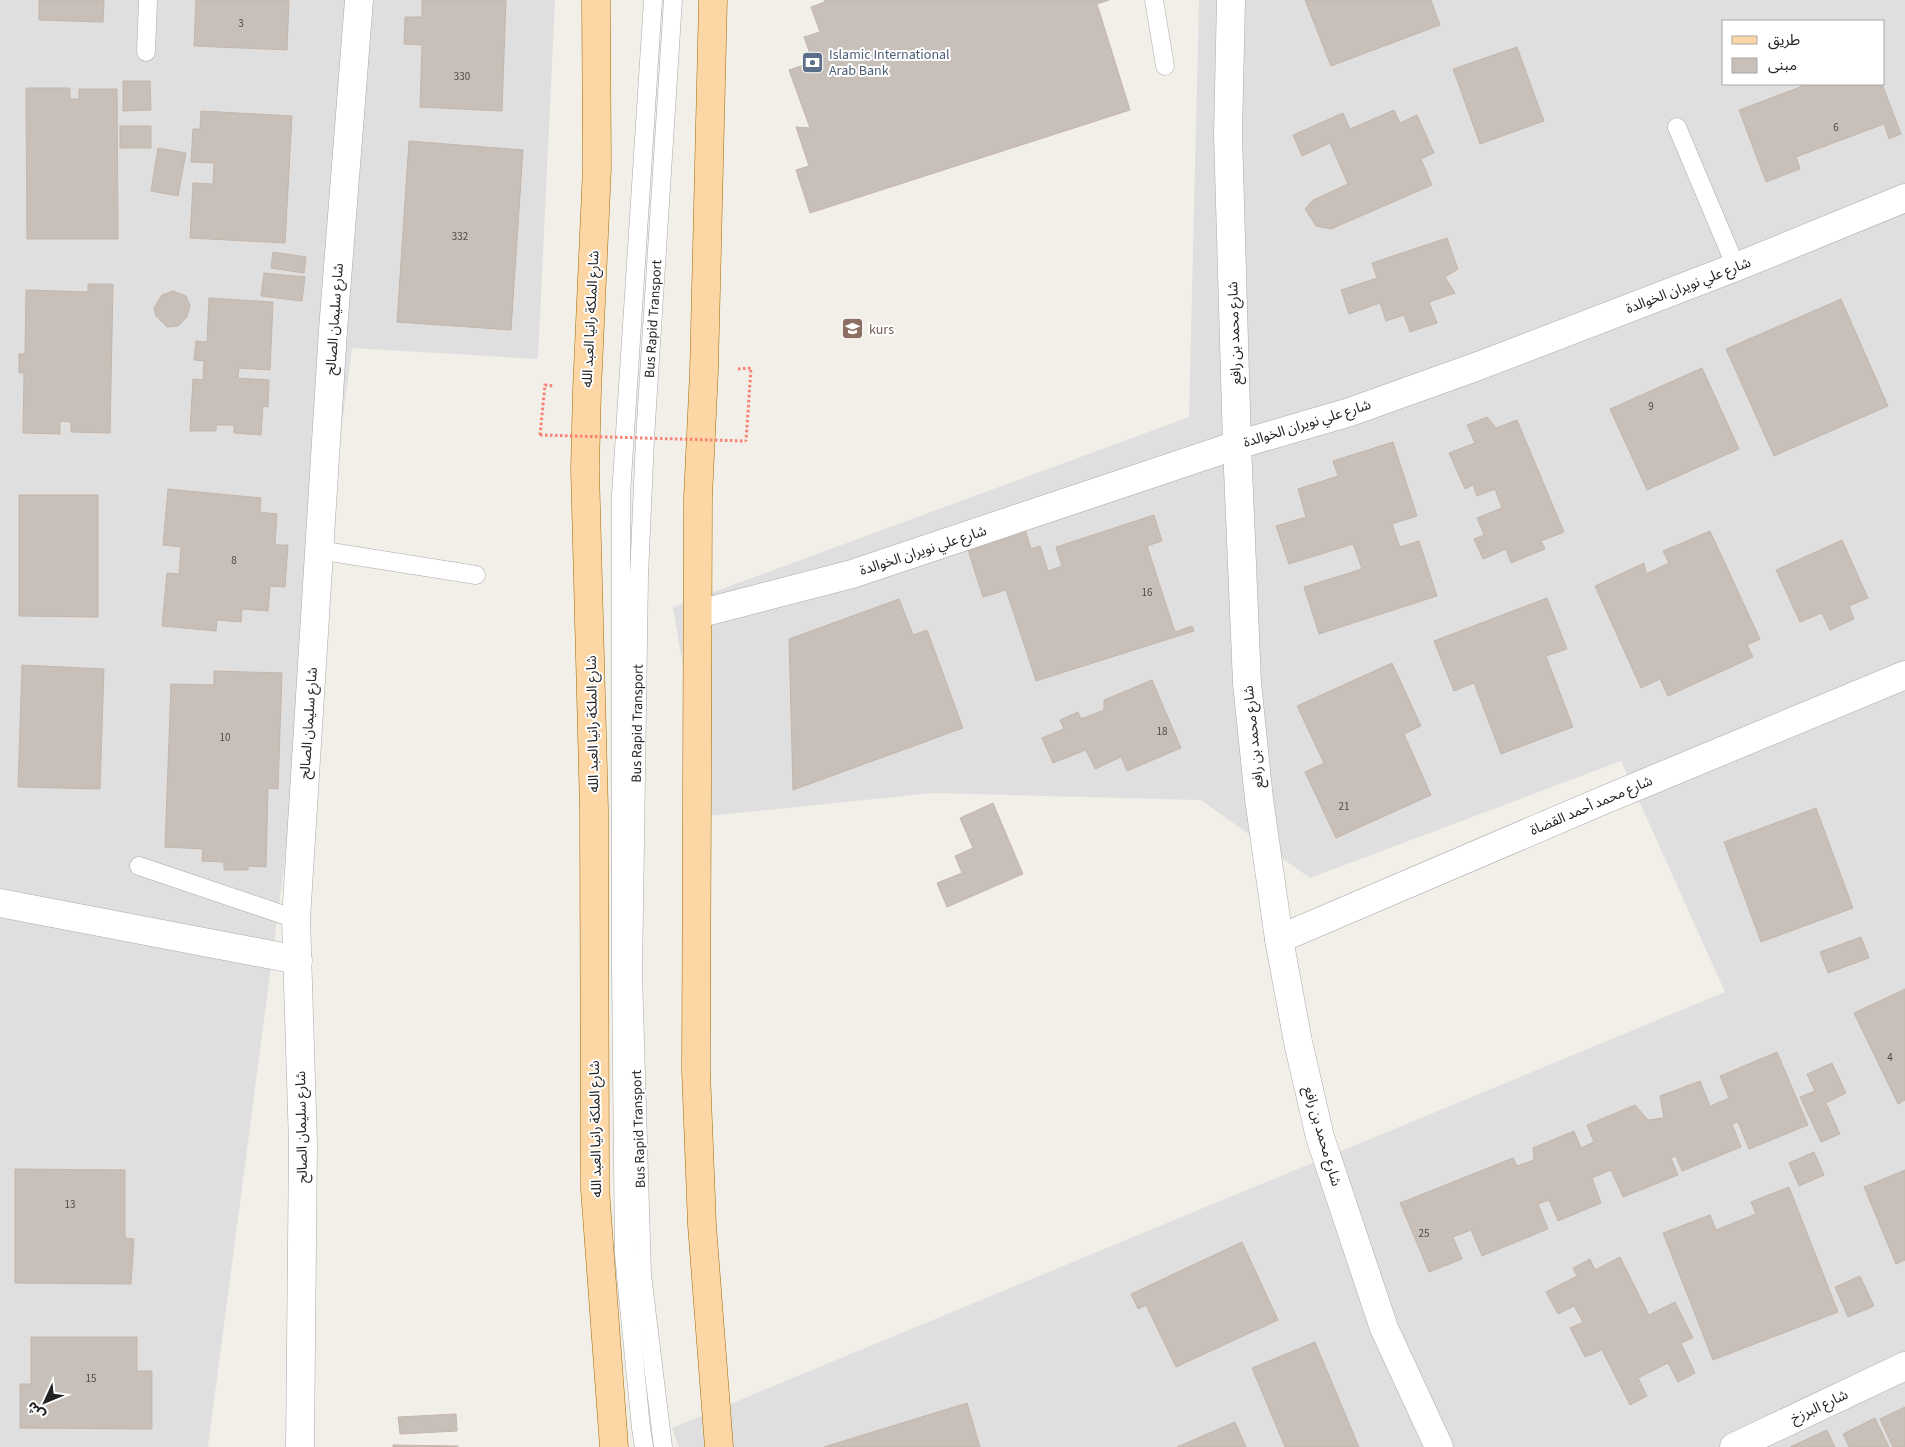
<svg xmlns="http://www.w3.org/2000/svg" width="1905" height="1447" font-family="'Source Sans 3','Noto Sans Arabic',sans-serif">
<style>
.residential{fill:#e0dfdf;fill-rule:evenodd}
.building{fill:#c7bfb8;stroke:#c4b6ab}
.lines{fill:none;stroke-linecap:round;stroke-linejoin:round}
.service-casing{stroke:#a9a9a9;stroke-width:19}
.minor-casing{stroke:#a9a9a9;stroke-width:29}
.primary-casing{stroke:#a06b00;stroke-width:29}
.path{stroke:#fa8072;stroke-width:3;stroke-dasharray:2.5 2.5;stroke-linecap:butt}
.service{stroke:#fff;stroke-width:18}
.minor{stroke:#fff;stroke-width:28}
.primary{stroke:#fcd6a4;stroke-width:28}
.path-bridge{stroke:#fa8072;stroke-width:3;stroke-dasharray:2.5 2.5;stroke-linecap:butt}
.labels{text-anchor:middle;stroke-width:4;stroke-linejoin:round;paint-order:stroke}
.number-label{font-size:11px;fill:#4b4948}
.service-label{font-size:14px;fill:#4e5e75;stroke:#fff;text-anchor:start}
.street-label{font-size:14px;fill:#222;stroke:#fff}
.education-label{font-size:14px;fill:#785e54;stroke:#fff;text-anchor:start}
</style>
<rect width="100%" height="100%" fill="#f2efe9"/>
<g class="residential">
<polygon points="0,0 555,0 538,359 352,348 208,1447 0,1447"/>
<path d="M1199 0H1905V1447H679L672 1428 1725 992 1621 761 1310 878 1201 800 933 793 708 816 673 607 1189 417ZM1724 21H1884V84H1724Z"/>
</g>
<g class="building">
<polygon points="39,0 104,0 103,22 39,20"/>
<polygon points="196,0 289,0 287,50 194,46"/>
<polygon points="422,0 506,0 502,111 420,107 422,45 404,44 405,17 422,17"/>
<polygon points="824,0 1109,0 1097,4 1130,110 810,213 796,170 809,166 796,127 810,128 789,70 813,62 804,37 820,32 811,7 825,2"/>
<polygon points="1305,0 1431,0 1440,25 1331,66"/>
<polygon points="1517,47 1544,121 1480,144 1453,69"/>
<polygon points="123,81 150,81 151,110 123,111"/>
<polygon points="1808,84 1882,84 1901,134 1889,139 1884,124 1796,157 1800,169 1766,182 1739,110"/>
<polygon points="26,88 70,88 70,99 79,99 79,89 117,89 118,239 27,239"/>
<polygon points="1394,110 1400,123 1417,115 1434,153 1421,159 1432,185 1331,229 1316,226 1305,209 1313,200 1348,184 1330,143 1302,156 1293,135 1343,113 1350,129"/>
<polygon points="201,111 292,116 285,243 190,238 193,183 213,184 214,163 191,162 193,129 200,129"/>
<rect x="120" y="126" width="31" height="22"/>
<polygon points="409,141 523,150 511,330 397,322"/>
<polygon points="158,148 186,153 178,196 151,191"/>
<polygon points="1447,238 1458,269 1445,277 1455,293 1429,302 1437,323 1410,332 1404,315 1386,321 1380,303 1349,314 1341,290 1377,278 1372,263"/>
<polygon points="273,252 306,257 304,273 271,268"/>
<polygon points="264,273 305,277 302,301 261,296"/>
<polygon points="88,284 113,284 110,433 71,432 71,422 60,421 60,434 23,433 24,373 19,373 19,354 25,354 26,290 88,292"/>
<polygon points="173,291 186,296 190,306 187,317 178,326 167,327 156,316 154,308 162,295"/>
<polygon points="209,298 273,302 270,370 239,368 238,378 269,380 268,407 263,406 261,435 234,433 234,425 216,425 216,431 190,431 193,379 203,380 204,361 194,360 196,341 207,342"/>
<polygon points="1841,299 1888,406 1774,456 1726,349"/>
<polygon points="1702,368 1739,449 1647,490 1610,409"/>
<polygon points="1487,417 1496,428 1517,420 1564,532 1541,541 1545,549 1511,563 1506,549 1483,559 1474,539 1484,535 1477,518 1502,508 1495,489 1477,496 1473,485 1465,489 1449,453 1475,443 1467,425"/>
<polygon points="1393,442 1417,516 1392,524 1400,547 1419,541 1437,596 1319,634 1304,587 1362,569 1353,544 1289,564 1276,526 1306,517 1298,489 1338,476 1333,461"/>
<polygon points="168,489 261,498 260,512 277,514 275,545 288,545 285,587 270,586 268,611 242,609 241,622 217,620 216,631 162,626 167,573 179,574 181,547 163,545"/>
<polygon points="19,495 98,495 98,617 19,616"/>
<polygon points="1154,515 1162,541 1147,546 1175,632 1192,626 1194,631 1036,681 1006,590 983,597 967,547 1025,529 1031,549 1040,546 1048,571 1062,566 1056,547"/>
<polygon points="1710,531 1760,639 1747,645 1753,657 1668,696 1660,679 1641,688 1595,586 1644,563 1646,574 1669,563 1663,551"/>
<polygon points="1842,540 1868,598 1849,606 1854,619 1830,630 1822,613 1800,622 1776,570"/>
<polygon points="1547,598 1567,649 1546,656 1573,727 1501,754 1474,683 1454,691 1434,641"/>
<polygon points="899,599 913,635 927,630 963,728 793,790 789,639"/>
<polygon points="1392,663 1421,726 1404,734 1431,795 1336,838 1305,772 1324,763 1297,706"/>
<polygon points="22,665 104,669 100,789 18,787"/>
<polygon points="214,671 282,673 278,789 268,788 266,867 248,866 248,870 224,870 224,862 202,861 203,849 165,847 171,684 214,685"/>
<polygon points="1152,680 1181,748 1127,771 1121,757 1095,769 1086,750 1053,763 1042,738 1064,729 1060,720 1078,712 1081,719 1104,710 1104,700"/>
<polygon points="993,803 1023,874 947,907 937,883 962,873 955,856 973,848 960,818"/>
<polygon points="1816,808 1853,908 1761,942 1724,842"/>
<polygon points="1861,937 1869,958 1828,973 1820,952"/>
<polygon points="1905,989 1905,1100 1898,1104 1854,1013"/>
<polygon points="1777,1052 1808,1125 1749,1149 1738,1122 1732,1124 1741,1147 1682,1171 1676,1156 1671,1158 1678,1175 1623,1197 1611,1170 1592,1178 1601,1203 1558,1221 1549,1200 1538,1204 1548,1229 1482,1256 1471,1230 1453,1237 1462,1259 1429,1272 1400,1203 1513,1158 1517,1166 1534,1160 1533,1148 1574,1131 1581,1148 1594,1142 1587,1125 1635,1105 1648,1120 1664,1118 1660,1096 1700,1081 1710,1106 1729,1098 1720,1076"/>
<polygon points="1832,1063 1846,1093 1826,1103 1840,1134 1821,1142 1800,1097 1815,1091 1807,1074"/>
<polygon points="1814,1152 1824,1175 1799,1186 1789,1163"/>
<polygon points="15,1169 125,1170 125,1238 134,1239 131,1284 15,1283"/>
<polygon points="1905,1170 1905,1260 1896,1264 1864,1187"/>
<polygon points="1789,1187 1838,1312 1713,1360 1663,1233 1710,1215 1716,1230 1756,1214 1751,1202"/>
<polygon points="1242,1242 1278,1320 1176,1367 1146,1305 1138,1309 1131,1294"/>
<polygon points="1620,1257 1649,1315 1675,1302 1693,1338 1681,1343 1695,1373 1678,1382 1668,1363 1638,1378 1647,1396 1630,1405 1602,1350 1585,1357 1570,1328 1583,1322 1574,1306 1558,1314 1546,1292 1577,1276 1573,1268 1590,1259 1595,1270"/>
<polygon points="1860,1276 1874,1306 1848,1317 1835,1287"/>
<polygon points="31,1337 137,1337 137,1371 152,1371 152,1429 20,1428 20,1384 31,1384"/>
<polygon points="1315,1342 1359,1447 1285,1447 1252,1368"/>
<polygon points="967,1403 980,1447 824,1447"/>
<polygon points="1905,1407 1905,1447 1893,1447 1880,1419"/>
<polygon points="456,1414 457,1431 400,1434 398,1417"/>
<polygon points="1875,1418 1889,1447 1849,1447 1843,1434"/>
<polygon points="1235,1422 1246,1447 1177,1447"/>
<polygon points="1827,1430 1835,1447 1790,1447"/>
<polygon points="393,1445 458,1446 458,1447 393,1447"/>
</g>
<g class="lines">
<defs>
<g id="service">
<polyline points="1154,0 1165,66"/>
<polyline points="146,52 148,0"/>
<polyline points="1677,127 1736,267"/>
<polyline points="318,550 476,575"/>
<polyline points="139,866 296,919"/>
<polyline points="644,1447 641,1428 624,1255 621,972 621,495 653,0"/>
<path id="s1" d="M663 1447 642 1275 633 974 639 576 645 438 673 0"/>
</g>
<g id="minor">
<polyline points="1231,0 1228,134 1237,445 1247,683 1259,799 1279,939 1298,1042 1320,1137 1384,1328 1439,1447"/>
<polyline points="698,614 852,574 1237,445 1350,412 1481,365 1736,267 1905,198"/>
<polyline points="0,903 298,960"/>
<polyline points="1279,939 1604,800 1905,675"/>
<polyline points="300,1447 303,1144 296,919 333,330 359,0"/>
<polyline points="1734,1447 1905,1366"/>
</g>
<g id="primary">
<polyline points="596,0 597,168 587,390 585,469 594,809 595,1189 614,1447"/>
<polyline points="713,0 704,371 698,497 696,1071 702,1225 719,1447"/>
</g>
</defs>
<use href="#service" class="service-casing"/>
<use href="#minor" class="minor-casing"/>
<use href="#primary" class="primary-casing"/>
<g class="path">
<polyline points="738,369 751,368 746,441"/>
<polyline points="540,435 545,385 554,386"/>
</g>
<use href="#service" class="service"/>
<use href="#minor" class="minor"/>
<use href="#primary" class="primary"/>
<polyline class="path-bridge" points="540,435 746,441"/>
</g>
<defs>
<symbol id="bank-square" viewBox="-11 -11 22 22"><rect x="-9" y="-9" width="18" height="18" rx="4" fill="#5c6f8a" stroke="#fff"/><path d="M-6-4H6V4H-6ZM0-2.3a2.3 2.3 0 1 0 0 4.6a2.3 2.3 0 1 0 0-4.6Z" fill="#fff"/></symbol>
<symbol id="school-square" viewBox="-11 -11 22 22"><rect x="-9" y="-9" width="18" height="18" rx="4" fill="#8d6e63" stroke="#fff"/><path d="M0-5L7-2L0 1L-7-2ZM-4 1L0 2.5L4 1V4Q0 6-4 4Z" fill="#fff"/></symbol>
</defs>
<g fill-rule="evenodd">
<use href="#bank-square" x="800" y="50" width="25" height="25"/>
<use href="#school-square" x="840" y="316" width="25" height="25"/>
</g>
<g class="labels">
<g class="number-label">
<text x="241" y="27">3</text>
<text x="462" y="80">330</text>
<text x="1836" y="131">6</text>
<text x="460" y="240">332</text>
<text x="1651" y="410">9</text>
<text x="234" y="564">8</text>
<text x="1147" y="596">16</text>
<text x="1162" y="735">18</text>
<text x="225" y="741">10</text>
<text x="1344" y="810">21</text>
<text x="1890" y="1061">4</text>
<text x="70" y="1208">13</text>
<text x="1424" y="1237">25</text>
<text x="91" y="1382">15</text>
</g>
<g class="service-label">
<text x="829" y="59">Islamic International<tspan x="829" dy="16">Arab Bank</tspan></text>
</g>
<g class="street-label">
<text transform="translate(1688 285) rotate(-21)" y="5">شارع علي نويران الخوالدة</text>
<text transform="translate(334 319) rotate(-86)" y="5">شارع سليمان الصالح</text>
<text transform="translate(590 319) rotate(-87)" y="5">شارع الملكة رانيا العبد الله</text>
<text dy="5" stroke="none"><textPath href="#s1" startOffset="1130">Bus Rapid Transport</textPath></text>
<text transform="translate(1234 333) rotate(-92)" y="5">شارع محمد بن رافع</text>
<text transform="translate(1307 423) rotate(-17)" y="5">شارع علي نويران الخوالدة</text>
<text transform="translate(923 550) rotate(-18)" y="5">شارع علي نويران الخوالدة</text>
<text transform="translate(308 723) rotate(-86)" y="5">شارع سليمان الصالح</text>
<text transform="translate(592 724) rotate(-91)" y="5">شارع الملكة رانيا العبد الله</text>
<text dy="5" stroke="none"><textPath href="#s1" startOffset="725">Bus Rapid Transport</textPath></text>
<text transform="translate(1253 737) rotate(-96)" y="5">شارع محمد بن رافع</text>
<text transform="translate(1591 805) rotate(-23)" y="5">شارع محمد أحمد القضاة</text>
<text transform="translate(301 1127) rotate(-91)" y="5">شارع سليمان الصالح</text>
<text transform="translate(595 1129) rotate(-91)" y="5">شارع الملكة رانيا العبد الله</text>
<text transform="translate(638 1129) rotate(-92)" y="5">Bus Rapid Transport</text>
<text transform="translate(1323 1136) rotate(74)" y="5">شارع محمد بن رافع</text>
<text transform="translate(1819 1406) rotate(-25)" y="5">شارع البرزخ</text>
</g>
<g class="education-label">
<text x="869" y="334">kurs</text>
</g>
</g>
<rect x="1722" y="20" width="162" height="65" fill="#ffffff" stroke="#a7a7a7"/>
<rect x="1732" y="36" width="25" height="8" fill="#fcd6a4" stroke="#a7a7a7"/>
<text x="1768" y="45" font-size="15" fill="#222222">طريق</text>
<rect x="1732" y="58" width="25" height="15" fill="#c7bfb8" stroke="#a7a7a7"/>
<text x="1768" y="70" font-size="15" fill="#222222">مبنى</text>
<g transform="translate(45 1402) rotate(226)" stroke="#ffffff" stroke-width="4" paint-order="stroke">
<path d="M0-4L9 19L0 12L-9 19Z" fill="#222222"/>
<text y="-8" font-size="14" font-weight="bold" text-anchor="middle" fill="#222222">ش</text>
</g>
</svg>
